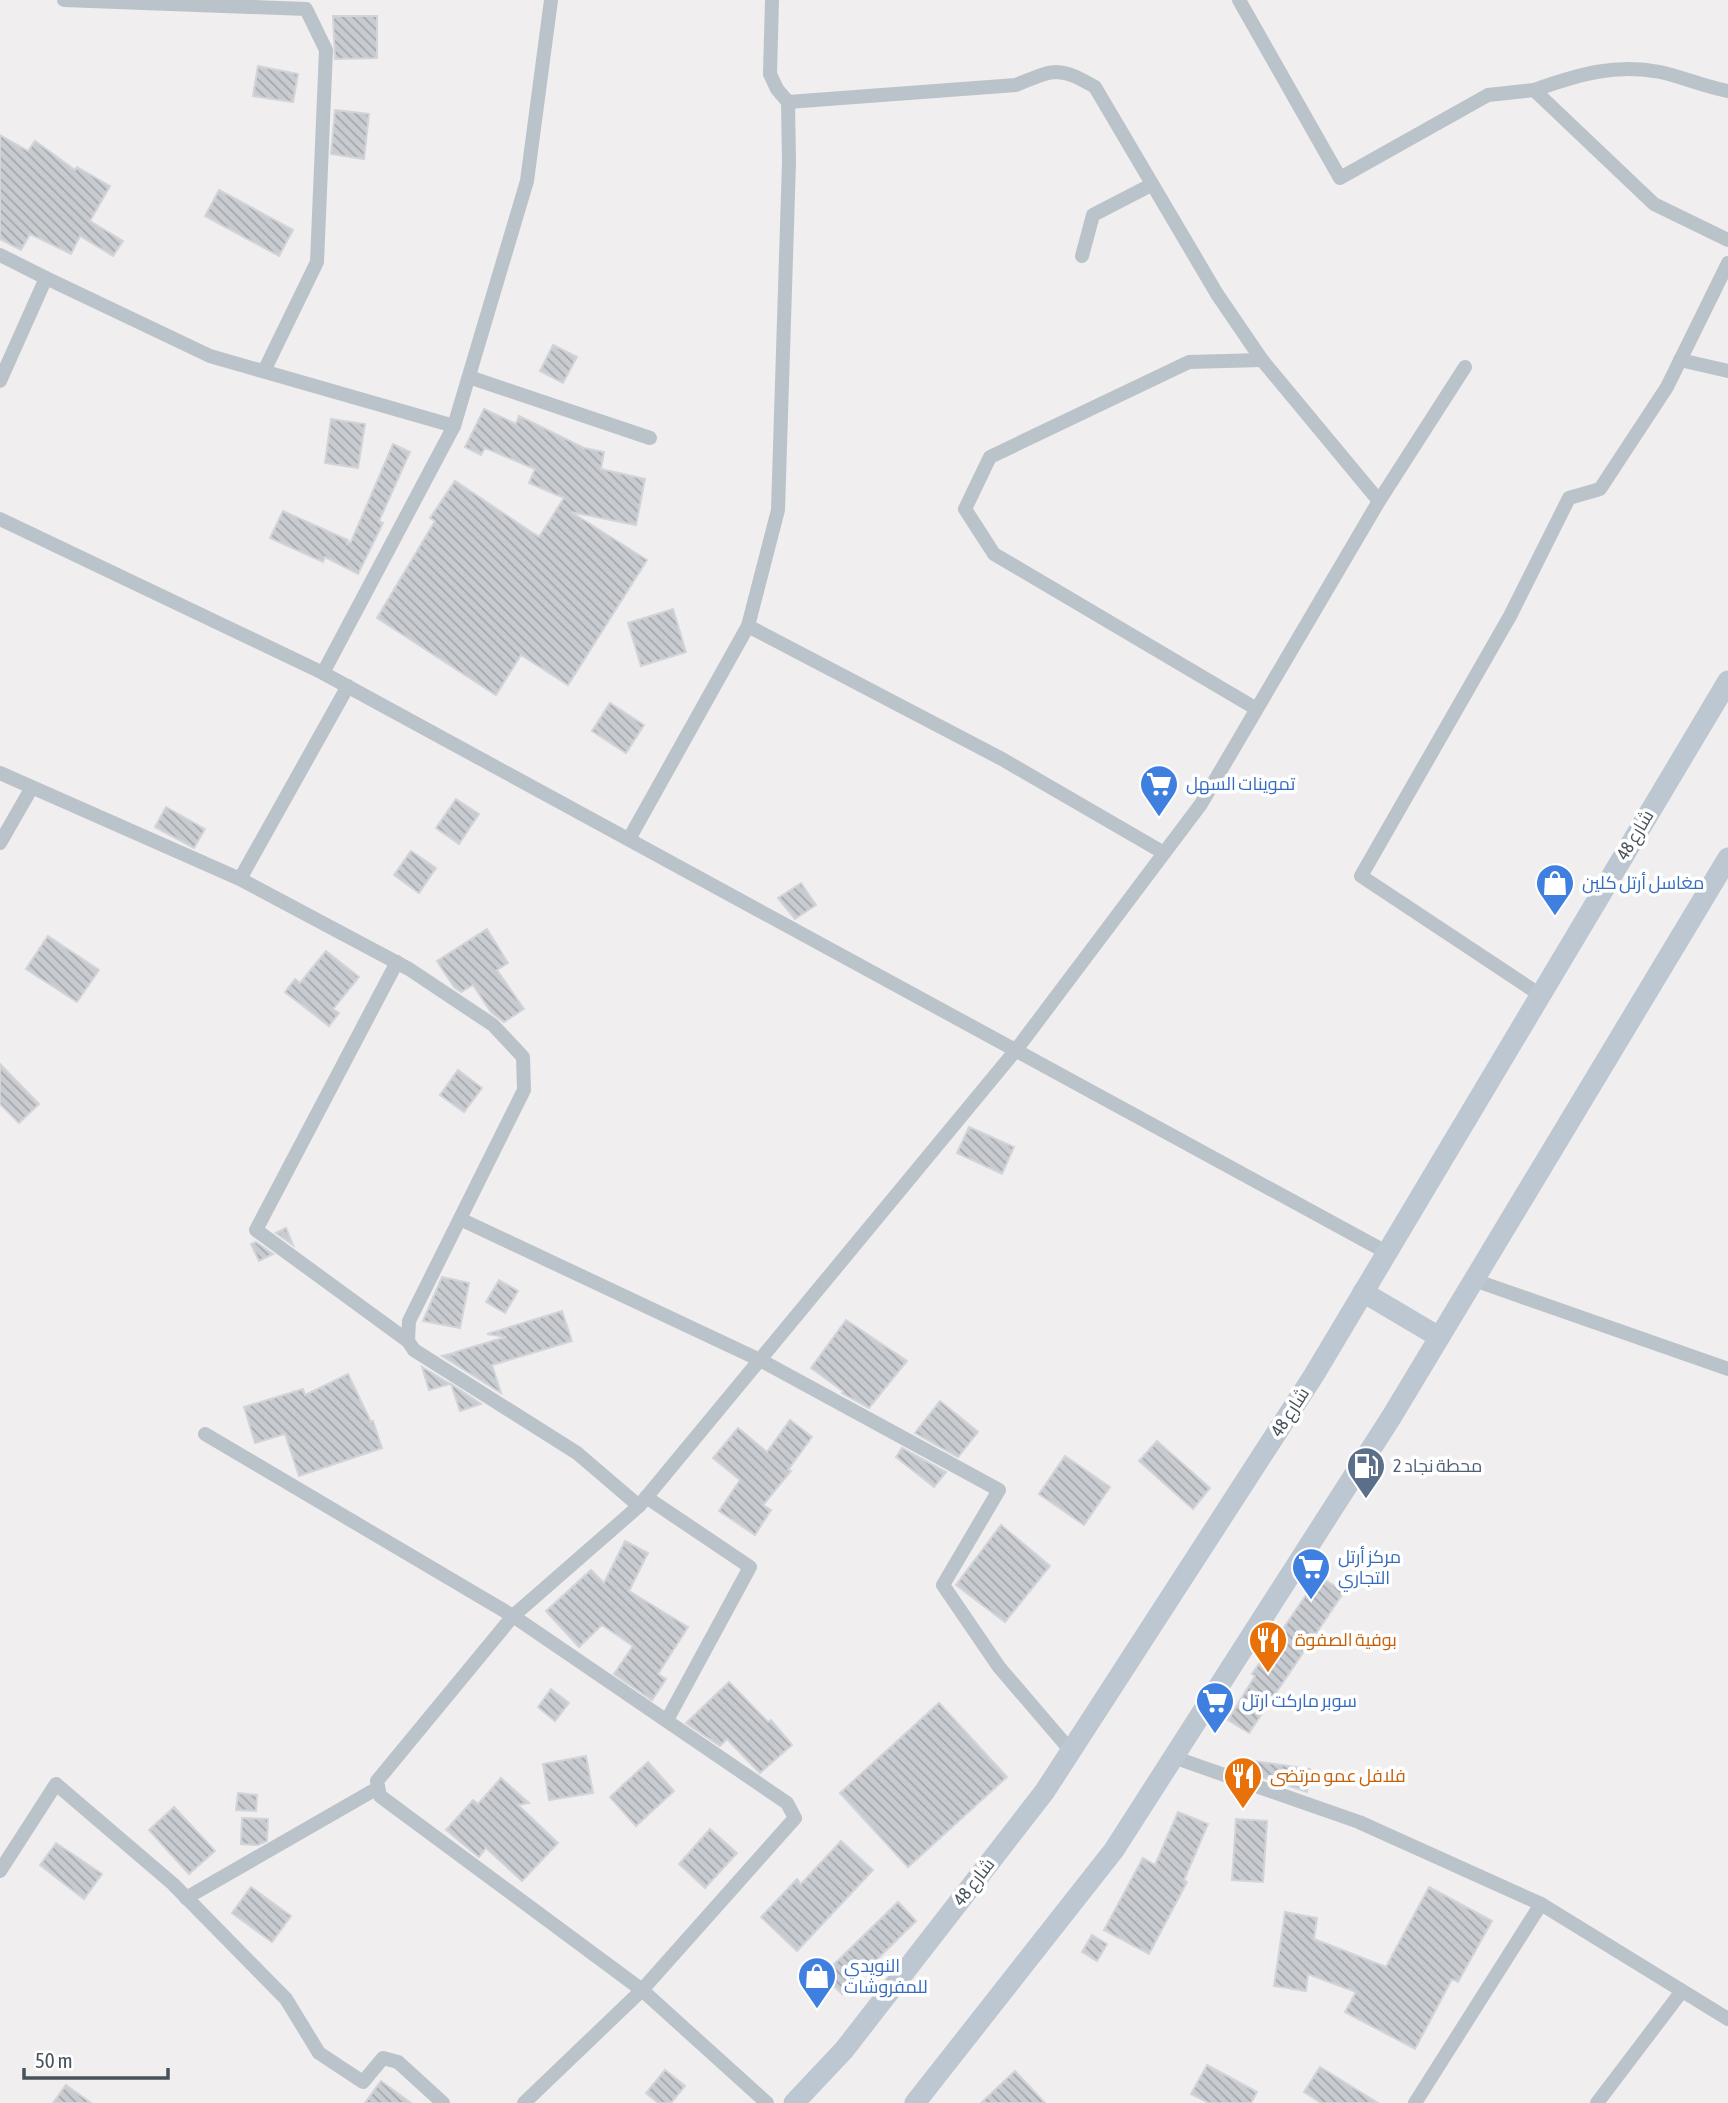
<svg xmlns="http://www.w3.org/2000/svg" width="1728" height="2103" font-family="'Asap Condensed',Cairo,sans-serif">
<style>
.building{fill:url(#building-back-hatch);stroke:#d2d4d9;stroke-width:2}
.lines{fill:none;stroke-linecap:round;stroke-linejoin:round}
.street{stroke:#bac3ca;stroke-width:14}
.secondary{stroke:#bdc7d1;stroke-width:21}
.labels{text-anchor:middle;stroke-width:7;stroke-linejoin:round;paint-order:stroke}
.shop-label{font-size:18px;fill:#366cbe;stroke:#fff;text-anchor:start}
.street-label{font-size:18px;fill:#47525a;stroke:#fff}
.service-label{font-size:18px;fill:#4e5e75;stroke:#fff;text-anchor:start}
.food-label{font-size:18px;fill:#c56008;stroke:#fff;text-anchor:start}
</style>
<defs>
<pattern id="building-back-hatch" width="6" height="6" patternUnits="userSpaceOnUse" patternTransform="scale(1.75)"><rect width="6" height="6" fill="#c8cbd0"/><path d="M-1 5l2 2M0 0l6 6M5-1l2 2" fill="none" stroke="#a4a7ac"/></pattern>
</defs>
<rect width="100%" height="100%" fill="#f0eeee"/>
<g class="building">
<polygon points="333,16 377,16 377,58 335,59"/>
<polygon points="258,66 298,74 293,102 253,96"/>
<polygon points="335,110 369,114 364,159 331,154"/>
<polygon points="0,135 28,151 35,141 75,170 77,167 110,186 90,221 123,241 113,256 80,236 71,254 30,234 21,250 0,239"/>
<polygon points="219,190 293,230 279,256 205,216"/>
<polygon points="553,345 577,357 563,383 540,371"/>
<polygon points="484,409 516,424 519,416 584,448 604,452 601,469 645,479 636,525 571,512 647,560 568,685 521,655 496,695 377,618 435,521 430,518 455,481 539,537 564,498 529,483 535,469 485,448 481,455 465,447"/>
<polygon points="331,419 365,424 358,468 325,463"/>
<polygon points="393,444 410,452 379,521 383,523 358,574 325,557 323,562 270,538 283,511 348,540 347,544 351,542"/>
<polygon points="673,609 686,652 641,666 628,623"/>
<polygon points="610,703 644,725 626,753 592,731"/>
<polygon points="456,799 479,814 459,844 436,828"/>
<polygon points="166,807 205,829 194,848 155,827"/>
<polygon points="411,851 436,868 419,893 394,875"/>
<polygon points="801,883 816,905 795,919 778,898"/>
<polygon points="487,929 508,963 497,970 524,1009 504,1022 491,1012 473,985 461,992 454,987 437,961"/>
<polygon points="48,936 99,970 77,1002 26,969"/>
<polygon points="326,951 359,977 333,1009 339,1013 329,1026 285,992 295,979 300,983"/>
<polygon points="0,1064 39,1104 19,1123 0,1104"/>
<polygon points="458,1070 482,1088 464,1112 440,1095"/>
<polygon points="969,1127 1014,1147 1002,1174 957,1153"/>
<polygon points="286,1228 293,1245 276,1233"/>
<polygon points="256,1242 273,1254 259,1261 251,1244"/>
<polygon points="442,1277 469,1283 460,1328 423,1321"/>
<polygon points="499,1280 518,1291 505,1313 486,1302"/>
<polygon points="562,1311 572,1341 492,1365 501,1393 442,1356 454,1353 453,1356 455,1352 506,1337 487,1334"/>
<polygon points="846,1320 907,1361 869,1408 842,1393 843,1391 811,1368"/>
<polygon points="422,1367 450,1384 429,1390"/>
<polygon points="348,1374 371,1422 373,1421 382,1448 299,1476 285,1434 255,1443 244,1407 303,1389 305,1395"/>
<polygon points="451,1384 481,1404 460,1411"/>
<polygon points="940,1401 978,1432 958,1457 915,1433"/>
<polygon points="790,1420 812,1437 788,1470 791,1471 763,1505 771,1510 755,1535 719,1511 740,1480 713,1458 738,1428 767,1452"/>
<polygon points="1157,1441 1210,1488 1193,1509 1139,1461"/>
<polygon points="902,1448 946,1472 934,1487 896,1457"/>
<polygon points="1065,1456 1110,1487 1084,1525 1039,1494"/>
<polygon points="1001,1525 1050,1566 1005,1622 956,1585"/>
<polygon points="625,1541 648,1553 629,1591 688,1627 658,1674 666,1679 652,1700 614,1674 633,1646 602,1625 579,1647 546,1611 591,1570 604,1583"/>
<polygon points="1319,1576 1344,1592 1249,1733 1228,1720 1255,1676 1252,1674"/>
<polygon points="729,1682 768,1722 771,1720 792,1745 760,1773 727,1739 720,1746 686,1723"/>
<polygon points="551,1689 569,1703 555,1721 538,1707"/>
<polygon points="939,1703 1007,1777 908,1867 840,1793"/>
<polygon points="586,1756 593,1793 549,1800 543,1764"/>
<polygon points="1247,1760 1310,1769 1307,1792 1246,1772"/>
<polygon points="648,1762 674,1791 636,1826 610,1797"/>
<polygon points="501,1778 529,1803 518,1805 558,1843 522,1881 486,1848 479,1857 446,1830 473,1800 478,1804"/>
<polygon points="238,1793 257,1795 256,1811 236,1810"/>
<polygon points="174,1807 215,1851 189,1874 149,1830"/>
<polygon points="1178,1812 1208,1824 1184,1880 1187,1882 1149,1954 1104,1930 1143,1858 1155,1865"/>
<polygon points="242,1818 268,1819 267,1841 258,1845 241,1844"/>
<polygon points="1236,1819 1267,1821 1263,1882 1232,1880"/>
<polygon points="710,1829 737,1853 705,1888 679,1864"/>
<polygon points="841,1841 873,1870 797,1951 761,1917 797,1879 801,1884"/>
<polygon points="56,1843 102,1874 84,1899 40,1865"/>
<polygon points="251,1887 291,1916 272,1942 232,1913"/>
<polygon points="1429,1887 1492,1921 1458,1982 1452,1979 1415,2049 1345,2012 1356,1992 1308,1974 1306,1991 1274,1986 1285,1912 1317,1918 1314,1939 1386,1967"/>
<polygon points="898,1902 916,1921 842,1994 823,1975"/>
<polygon points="1092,1935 1107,1944 1097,1961 1082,1952"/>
<polygon points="1207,2065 1257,2092 1251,2103 1209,2103 1191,2094"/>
<polygon points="1320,2067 1378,2103 1321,2103 1304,2092"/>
<polygon points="665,2070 685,2086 671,2103 658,2103 646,2093"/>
<polygon points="1015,2071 1045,2103 981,2103"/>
<polygon points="381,2081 411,2103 365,2103"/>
<polygon points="66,2085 91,2103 53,2103"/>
</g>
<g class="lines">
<g class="street">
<polyline points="64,0 306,9 326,50 317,262 264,371"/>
<polyline points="772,0 770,74 777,89 788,102 789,162 778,510 748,626 1002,759 1164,853"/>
<polyline points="1239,0 1340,178 1488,95 1534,90 1654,204 1728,240"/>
<path d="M1534 90C1577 75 1615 63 1660 72 1683 77 1705 87 1728 91"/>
<path d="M788 102 1016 85C1055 69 1059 66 1095 87L1217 294 1262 360 1379 501"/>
<polyline points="0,255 46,278"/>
<polyline points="1082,256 1093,215 1151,185"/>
<polyline points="1680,360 1728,371"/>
<polyline points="469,377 650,438"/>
<polyline points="0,381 46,278 210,356 454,426"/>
<polyline points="0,519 323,673 454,426 527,181 551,0"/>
<polyline points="323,673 1386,1252"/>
<polyline points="1255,708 994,554 965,509 990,457 1189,362 1262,360"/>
<polyline points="0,773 240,879 409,969 493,1025 523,1057 524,1090 409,1321 408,1341"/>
<polyline points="629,839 748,626"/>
<polyline points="0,843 31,789"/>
<polyline points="240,879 348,686"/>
<polyline points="397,962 256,1230 408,1341 414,1350 577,1453 639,1506 1016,1050 1201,804 1379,501 1465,367"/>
<polyline points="1539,994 1361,876 1510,616 1569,498 1600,489 1667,387 1728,263"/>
<polyline points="460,1219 760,1360 999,1490 943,1585 999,1667 1071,1751"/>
<polyline points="1474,1280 1728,1369"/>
<polyline points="205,1434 513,1616 787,1803 795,1818 642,1990 524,2103"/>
<polyline points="646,1497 750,1567 667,1720"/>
<polyline points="639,1506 513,1616 377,1781 380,1796 642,1990 767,2103"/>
<polyline points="1173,1757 1359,1822 1541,1904 1728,2019"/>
<polyline points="0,1871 56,1784 173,1884 286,1999 319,2053 363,2082 383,2058 398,2062 443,2103"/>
<polyline points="186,1898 376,1789"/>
<polyline points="1415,2103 1541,1904"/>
<polyline points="1597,2103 1682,1991"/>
</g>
<g class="secondary">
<polyline points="1363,1292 1439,1337"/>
<polyline points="794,2103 844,2050 1045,1791 1314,1375 1728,681"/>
<polyline points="915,2103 1114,1850 1392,1416 1728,858"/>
</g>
</g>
<defs>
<symbol id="supermarket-pin" viewBox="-11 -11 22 30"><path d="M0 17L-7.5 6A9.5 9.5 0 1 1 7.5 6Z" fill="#3f7fe0" stroke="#fff"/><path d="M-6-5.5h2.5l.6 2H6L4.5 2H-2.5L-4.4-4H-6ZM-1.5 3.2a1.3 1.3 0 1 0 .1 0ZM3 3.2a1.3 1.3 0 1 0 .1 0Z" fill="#fff"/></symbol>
<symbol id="shop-pin" viewBox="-11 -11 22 30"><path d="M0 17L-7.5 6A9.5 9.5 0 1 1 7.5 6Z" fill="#3f7fe0" stroke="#fff"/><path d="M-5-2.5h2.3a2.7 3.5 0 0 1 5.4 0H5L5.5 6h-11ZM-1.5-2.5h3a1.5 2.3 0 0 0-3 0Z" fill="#fff"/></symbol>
<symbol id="fuel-pin" viewBox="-11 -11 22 30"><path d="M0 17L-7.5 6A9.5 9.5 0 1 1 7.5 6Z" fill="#5c6f8a" stroke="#fff"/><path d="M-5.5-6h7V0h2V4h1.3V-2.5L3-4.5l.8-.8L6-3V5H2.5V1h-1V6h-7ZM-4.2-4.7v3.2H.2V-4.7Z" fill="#fff"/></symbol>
<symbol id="restaurant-pin" viewBox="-11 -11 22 30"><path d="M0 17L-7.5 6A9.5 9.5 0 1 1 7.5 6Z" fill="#e8710a" stroke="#fff"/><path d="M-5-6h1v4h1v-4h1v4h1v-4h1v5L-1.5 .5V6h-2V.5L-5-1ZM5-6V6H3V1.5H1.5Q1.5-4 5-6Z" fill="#fff"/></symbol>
</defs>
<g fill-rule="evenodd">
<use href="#supermarket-pin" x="1137" y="762" width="44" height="60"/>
<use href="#shop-pin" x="1533" y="861" width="44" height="60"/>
<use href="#fuel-pin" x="1344" y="1444" width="44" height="60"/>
<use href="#supermarket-pin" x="1289" y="1545" width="44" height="60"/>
<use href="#restaurant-pin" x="1246" y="1618" width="44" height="60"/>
<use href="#supermarket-pin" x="1193" y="1679" width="44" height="60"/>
<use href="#restaurant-pin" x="1221" y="1754" width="44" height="60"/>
<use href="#shop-pin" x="795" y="1954" width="44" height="60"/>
</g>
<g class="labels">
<g class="shop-label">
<text x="1186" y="790">تموينات السهل</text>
<text x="1582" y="889">مغاسل أرتل كلين</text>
<text x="1338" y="1563">مركز أرتل<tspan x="1338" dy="21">التجاري</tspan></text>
<text x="1242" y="1707">سوبر ماركت ارتل</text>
<text x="844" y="1972">النويدي<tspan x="844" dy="21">للمفروشات</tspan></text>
</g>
<g class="street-label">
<text transform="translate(1635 835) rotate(-59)" y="6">شارع 48</text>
<text transform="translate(1290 1412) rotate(-57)" y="6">شارع 48</text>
<text transform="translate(974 1882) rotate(-52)" y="6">شارع 48</text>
</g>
<g class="service-label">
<text x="1393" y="1472">محطة نجاد 2</text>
</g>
<g class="food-label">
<text x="1295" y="1646">بوفية الصفوة</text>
<text x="1270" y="1782">فلافل عمو مرتضى</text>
</g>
</g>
<path d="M24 2068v10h144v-10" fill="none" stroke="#47525a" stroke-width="3.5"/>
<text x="35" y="2068" font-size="21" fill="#47525a" stroke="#ffffff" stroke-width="5" paint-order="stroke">50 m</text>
</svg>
